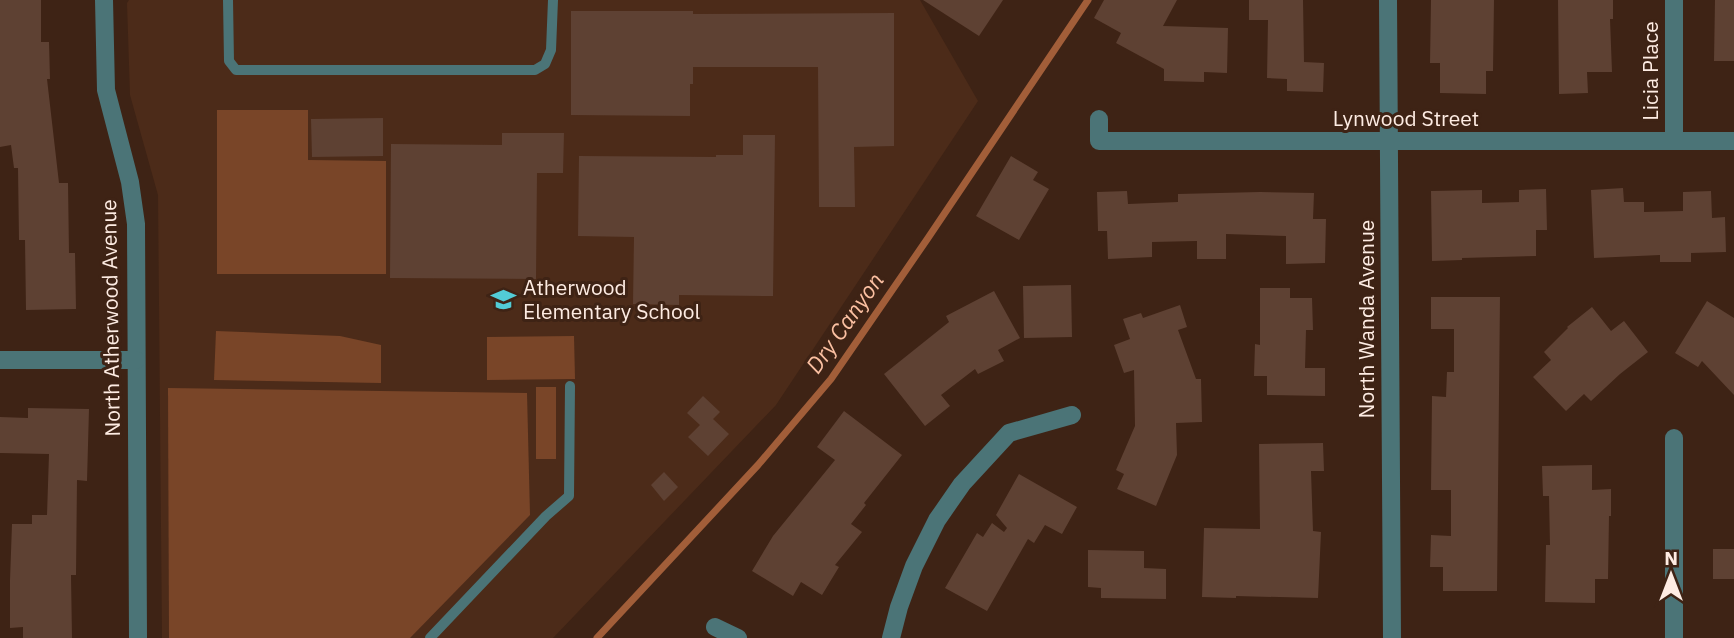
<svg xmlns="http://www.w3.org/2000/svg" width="1734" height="638" font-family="'IBM Plex Sans',sans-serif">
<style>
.built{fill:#4c2b19}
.green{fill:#794528}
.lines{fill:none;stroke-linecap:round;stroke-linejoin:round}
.stream{stroke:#a25e39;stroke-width:7}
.building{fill:#5e4133}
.lane{stroke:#4b7477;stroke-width:10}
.street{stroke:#4b7477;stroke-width:18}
.labels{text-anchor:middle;stroke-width:6;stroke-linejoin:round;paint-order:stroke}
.street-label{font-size:21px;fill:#feece3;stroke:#3e2315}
.poi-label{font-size:21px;fill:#feece3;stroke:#3e2315;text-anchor:start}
.water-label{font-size:23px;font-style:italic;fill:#fbc0a2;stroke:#3e2315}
</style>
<rect width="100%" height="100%" fill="#3e2315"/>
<polygon class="built" points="129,0 920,0 978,101 776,405 553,638 162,638 158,195 130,95 127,3"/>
<g class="green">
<polygon points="217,110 308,110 308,160 386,161 386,274 217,274"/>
<polygon points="216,331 340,336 381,345 381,383 214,380"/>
<polygon points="574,336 575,379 487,380 487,337"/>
<rect x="536" y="387" width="20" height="72"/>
<polygon points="168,388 527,393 530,515 410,638 169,638"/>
</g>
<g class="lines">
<polyline class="stream" points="597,638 758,465 831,379 928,238 1088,0"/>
</g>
<g class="building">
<polygon points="0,0 41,0 41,42 49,42 50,79 47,79 59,183 68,183 69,253 75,253 76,309 26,310 25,240 19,240 18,168 14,168 11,145 0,147"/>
<polygon points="923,0 1003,0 979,36"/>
<polygon points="1104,0 1177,0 1163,26 1228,28 1227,73 1204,72 1204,82 1164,81 1164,69 1116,43 1121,33 1094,18"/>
<polygon points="1249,0 1303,0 1304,62 1324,63 1323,92 1287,91 1287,79 1267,78 1268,20 1249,20"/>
<polygon points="1431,0 1494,0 1493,71 1486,71 1486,94 1440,93 1440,63 1430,63"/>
<polygon points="1558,0 1613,0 1613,19 1610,19 1612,72 1587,72 1588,93 1559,94"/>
<polygon points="1715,0 1734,0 1734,61 1714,61"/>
<polygon points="571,11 693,11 693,14 894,13 894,146 854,147 855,207 819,207 818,67 693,67 693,84 690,84 690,116 571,115"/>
<polygon points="383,118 383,156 312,157 311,119"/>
<polygon points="502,133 564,133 563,173 537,173 536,279 390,278 391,144 502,145"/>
<polygon points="743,135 775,135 773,296 679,295 679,305 633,304 634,237 578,236 579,156 716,157 716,155 743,155"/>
<polygon points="1011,156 1038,172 1033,180 1049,189 1019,240 976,216"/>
<polygon points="1623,188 1624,202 1644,202 1644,212 1683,211 1683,192 1711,191 1712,218 1725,217 1726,252 1691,253 1691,262 1660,262 1660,255 1594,258 1591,190"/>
<polygon points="1546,189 1547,230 1536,230 1536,256 1462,258 1462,260 1432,261 1431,191 1482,190 1482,203 1519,202 1519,190"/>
<polygon points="1127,191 1128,204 1178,202 1178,194 1260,192 1314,193 1313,219 1326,219 1325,263 1286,264 1286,236 1226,234 1226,259 1197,259 1197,241 1152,242 1152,257 1108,259 1107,231 1098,231 1097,192"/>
<polygon points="1071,285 1072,337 1024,338 1023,286"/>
<polygon points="1260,288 1290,288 1290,298 1312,298 1313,330 1306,330 1305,368 1325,368 1325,396 1267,395 1267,376 1254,376 1255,344 1260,345"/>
<polygon points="994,291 1020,338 998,350 1004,361 978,374 975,369 941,395 950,406 925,426 884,374 949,322 946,316"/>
<polygon points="1431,297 1500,297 1497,591 1443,591 1443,567 1430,567 1431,535 1451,536 1451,490 1431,490 1432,396 1446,397 1447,372 1454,372 1454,329 1431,329"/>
<polygon points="1707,301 1734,318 1734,395 1702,361 1698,367 1675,353"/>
<polygon points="1180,305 1187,327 1178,330 1196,379 1201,379 1202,422 1176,423 1177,455 1156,506 1117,489 1124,474 1116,470 1135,426 1134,370 1124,373 1114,345 1130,339 1123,319 1141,313 1143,318"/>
<polygon points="1592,307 1611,331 1624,321 1648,352 1620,374 1591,401 1584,394 1566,411 1533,377 1551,360 1544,352 1568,328 1567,327"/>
<polygon points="703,396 720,412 713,419 729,434 708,456 688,437 700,425 687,413"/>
<polygon points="28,408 89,409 87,481 77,480 76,575 71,575 72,638 23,638 23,627 10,628 10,580 12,524 32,524 32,515 47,515 49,454 0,453 0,417 28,418"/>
<polygon points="844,411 902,455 864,503 866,505 851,524 862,532 835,565 839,567 822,595 801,582 793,596 752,571 773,536 835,460 817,447"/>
<polygon points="1323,443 1324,471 1311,471 1313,531 1321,532 1318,598 1236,596 1236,598 1202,597 1204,528 1260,529 1259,444"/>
<polygon points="1592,465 1592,490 1611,489 1611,516 1609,516 1608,579 1595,579 1595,603 1545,602 1546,545 1550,545 1549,496 1543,496 1542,466"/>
<polygon points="664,472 678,487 664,501 651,485"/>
<polygon points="1019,474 1077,507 1062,534 1045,525 1034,543 1028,539 987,611 945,588 977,533 983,537 992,523 1004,532 1007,528 996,515"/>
<rect x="1713" y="549" width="21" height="30"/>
<polygon points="1088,550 1144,551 1144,568 1166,569 1166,599 1101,598 1101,588 1088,587"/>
</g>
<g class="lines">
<g class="lane">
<polyline points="228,0 229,61 236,70 535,70 545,64 551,50 553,0"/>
<polyline points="430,638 546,516 569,496 570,386"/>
</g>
<g class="street">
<polyline points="104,0 106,90 130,182 136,224 138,638"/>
<polyline points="1388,0 1392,638"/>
<polyline points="1674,0 1674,141"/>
<polyline points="1099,119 1099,141 1734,141"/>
<polyline points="0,360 136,360"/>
<polyline points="1674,438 1674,638"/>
<polyline points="715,627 738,638"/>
<polyline points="891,638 899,607 914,566 937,520 962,484 1009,433 1072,415"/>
</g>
</g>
<defs>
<symbol id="school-bare" viewBox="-9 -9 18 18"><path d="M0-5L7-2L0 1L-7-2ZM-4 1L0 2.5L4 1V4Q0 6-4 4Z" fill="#52ccd6" stroke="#3e2315" stroke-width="2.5" paint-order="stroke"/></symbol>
</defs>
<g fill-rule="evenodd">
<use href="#school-bare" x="486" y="282" width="35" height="35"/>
</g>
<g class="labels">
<g class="street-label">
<text transform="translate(1651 71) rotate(-90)" y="7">Licia Place</text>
<text x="1406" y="126">Lynwood Street</text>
<text transform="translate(111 318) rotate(-91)" y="7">North Atherwood Avenue</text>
<text transform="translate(1367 319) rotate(-90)" y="7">North Wanda Avenue</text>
</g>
<g class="poi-label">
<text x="523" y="295">Atherwood<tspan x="523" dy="24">Elementary School</tspan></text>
</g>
<g class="water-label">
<text transform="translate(845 323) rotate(-55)" y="8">Dry Canyon</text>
</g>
</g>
<g transform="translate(1671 575)" stroke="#3e2315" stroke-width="5" paint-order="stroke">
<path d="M0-5L12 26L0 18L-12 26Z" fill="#feece3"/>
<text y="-10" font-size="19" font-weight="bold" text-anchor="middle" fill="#feece3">N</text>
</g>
</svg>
